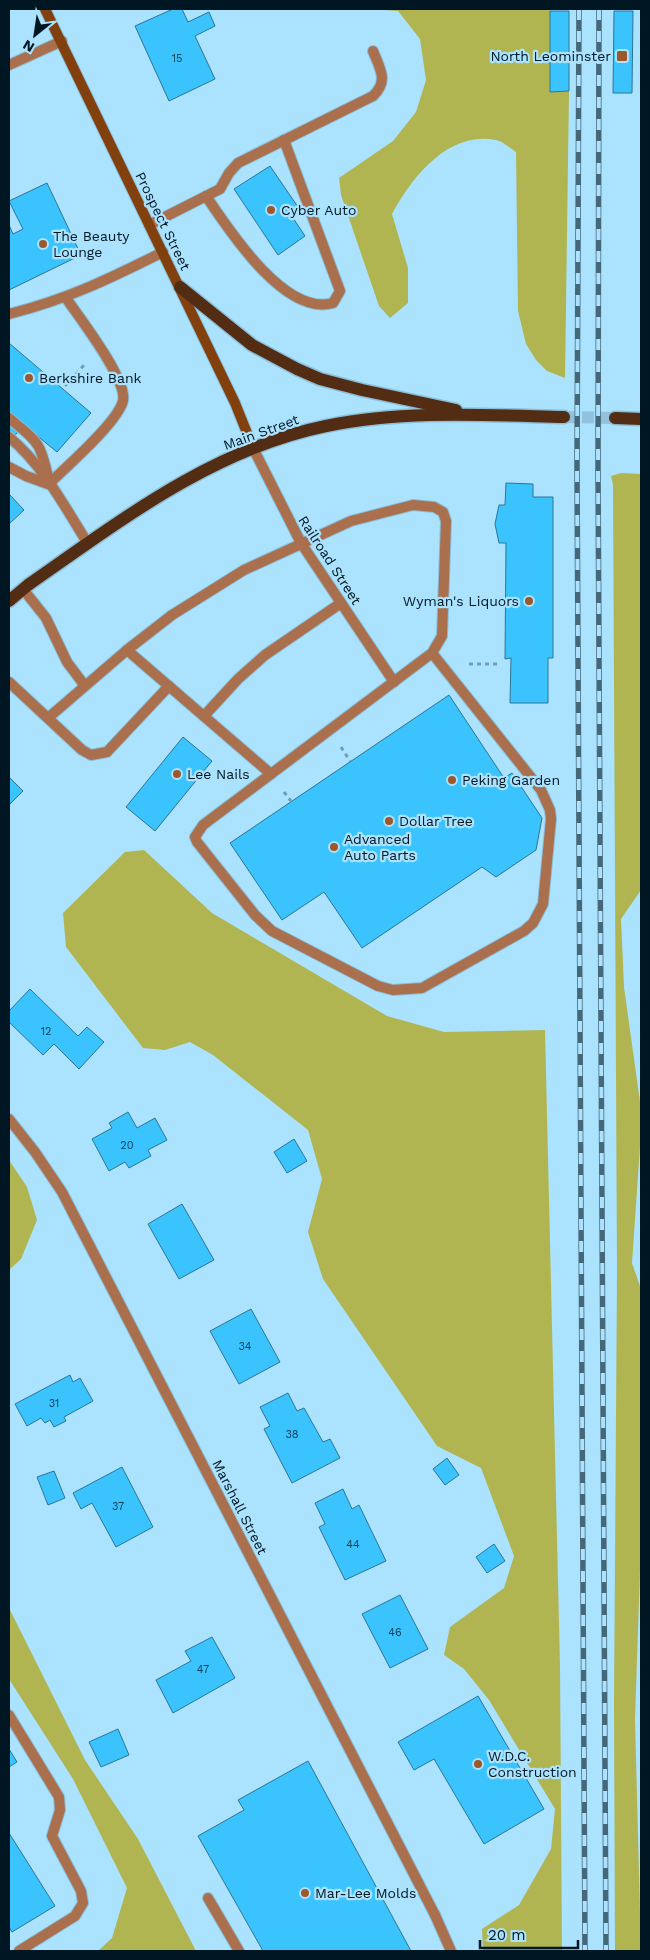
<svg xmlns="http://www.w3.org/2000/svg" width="650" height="1960" font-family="'Work Sans',sans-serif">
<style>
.green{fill:#b1b551}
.building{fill:#3ac3fc;stroke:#2e7595}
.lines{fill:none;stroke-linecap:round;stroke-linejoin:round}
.primary-tunnel{stroke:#91c3dd;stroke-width:12;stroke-dasharray:12 6;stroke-linecap:butt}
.lane-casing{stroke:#8cbdd6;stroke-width:12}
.street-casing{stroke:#8cbdd6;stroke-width:12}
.secondary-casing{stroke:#8cbdd6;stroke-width:12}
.primary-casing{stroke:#8cbdd6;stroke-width:15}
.path{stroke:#719db3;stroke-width:3;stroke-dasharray:4 4;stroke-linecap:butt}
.lane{stroke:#aa6f4c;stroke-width:10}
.street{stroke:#aa6f4c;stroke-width:10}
.secondary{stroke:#82400e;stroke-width:10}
.primary{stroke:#532c14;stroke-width:12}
.rail-casing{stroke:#446779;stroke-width:5.5}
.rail{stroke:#abe2fe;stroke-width:4;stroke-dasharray:11;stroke-linecap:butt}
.poi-dot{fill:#9c582b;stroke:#abe2fe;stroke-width:2}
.labels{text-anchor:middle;stroke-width:4.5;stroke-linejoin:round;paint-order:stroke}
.number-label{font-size:11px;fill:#0e4158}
.poi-label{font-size:14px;fill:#001622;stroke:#abe2fe;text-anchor:start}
.street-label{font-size:14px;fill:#001622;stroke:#abe2fe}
</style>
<rect width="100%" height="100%" fill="#abe2fe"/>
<g class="green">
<path d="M370 9H550V91H569L565 378 547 371 536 360 526 344 518 311 516 152C510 148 502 141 496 140 448 131 412 177 392 214L408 268V303L390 318 379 306 341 195 339 178 393 141 416 112 426 80 420 39 398 11Z"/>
<polygon points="621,473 641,474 641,890 621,919 624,987 640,1102 641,1132 632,1263 641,1289 641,1541 635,1719 641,1951 615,1951 614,1703 617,1272 613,485 611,476"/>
<polygon points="144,850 212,913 387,1016 444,1032 545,1030 560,1666 562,1951 483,1951 482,1929 519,1905 551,1849 555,1809 489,1700 464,1669 444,1655 450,1627 504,1588 514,1556 481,1468 437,1446 323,1279 308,1232 322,1179 308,1130 213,1055 190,1042 165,1050 143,1048 66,947 63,913 125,852"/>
<polygon points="9,1160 27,1187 37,1220 21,1259 9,1270"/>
<polygon points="9,1608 85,1760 138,1839 196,1951 98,1951 112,1938 127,1888 73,1779 9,1679"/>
</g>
<g class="building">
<polygon points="173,9 182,9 188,22 209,12 215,26 195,36 215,79 169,101 135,26"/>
<polygon points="550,11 569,11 569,91 550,92"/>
<polygon points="614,11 633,11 632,93 613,93"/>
<polygon points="270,166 298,207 289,212 305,236 278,255 234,189"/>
<polygon points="47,183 81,255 9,290 9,225 13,234 23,229 9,201"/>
<polygon points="9,343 91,413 57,452 24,425 9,442"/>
<polygon points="506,483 533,484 533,497 553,497 553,658 548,658 548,703 510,703 511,658 505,659 506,543 499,543 495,524 499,505 505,505"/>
<polygon points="9,494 24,510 9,524"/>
<polygon points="449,695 504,778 512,773 542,818 536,850 496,877 482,867 362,948 324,892 282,920 230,843"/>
<polygon points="183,737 212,761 155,831 126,807"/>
<polygon points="9,777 23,791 9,805"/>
<polygon points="30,989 78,1036 87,1027 104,1042 79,1069 54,1044 43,1055 9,1022 9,1011"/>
<polygon points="128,1112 137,1128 155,1118 167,1140 148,1150 151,1156 129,1168 125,1162 109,1171 92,1139 112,1128 109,1123"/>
<polygon points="294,1139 307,1161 287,1173 274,1152"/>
<polygon points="182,1204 214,1260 179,1279 148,1224"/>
<polygon points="251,1309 280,1362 239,1384 210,1331"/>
<polygon points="70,1375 73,1382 80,1378 93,1401 64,1417 66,1421 54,1427 50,1420 45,1423 41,1418 27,1426 15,1404"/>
<polygon points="288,1393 297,1411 304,1408 323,1442 330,1439 340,1458 292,1483 264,1429 270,1426 260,1407"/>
<polygon points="447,1458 459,1475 445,1485 433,1469"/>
<polygon points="122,1467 153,1527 116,1547 92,1503 81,1509 73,1493"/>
<polygon points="54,1471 65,1498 48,1505 37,1477"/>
<polygon points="343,1489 352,1509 359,1505 386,1561 345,1580 319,1527 325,1524 315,1503"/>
<polygon points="494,1544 505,1561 487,1573 476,1557"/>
<polygon points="400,1595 428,1649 390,1668 362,1614"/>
<polygon points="212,1637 235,1678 173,1713 156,1680 191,1661 185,1651"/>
<polygon points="478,1696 544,1809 484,1844 434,1759 414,1770 398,1742"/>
<polygon points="118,1729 129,1755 101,1767 89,1742"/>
<polygon points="9,1749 17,1762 9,1767"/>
<polygon points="308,1761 411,1951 263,1951 198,1836 244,1810 238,1800"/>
<polygon points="9,1833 55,1906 12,1932 9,1927"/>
</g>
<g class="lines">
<polyline class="primary-tunnel" points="564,417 615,418"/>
<defs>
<g id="lane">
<polyline points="9,65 62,41"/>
<path d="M206 196C229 230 285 317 333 303L340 291 284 140"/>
<path d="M149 225 220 189 229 173 238 163 373 96C389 81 380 69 373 51"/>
<path d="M9 314C68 299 109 279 163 252"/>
<path d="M9 418C39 443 40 441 49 481"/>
<path d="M9 437C43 465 65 507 88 544"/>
<polyline points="253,448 301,543 394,682"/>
<polyline points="9,467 26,476 48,484"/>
<path d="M49 484C67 466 117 423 123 401 128 380 79 317 66 298"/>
<polyline points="23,589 46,618 67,662 85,686"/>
<polyline points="127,650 271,774"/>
<polyline points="9,682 82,750 91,755 107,752 169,686"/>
<polyline points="204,716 238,679 265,655 341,603"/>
<polyline points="48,718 127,650 172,615 244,570 351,521 413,505 434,507 443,512 446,521 442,636 432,653 203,825 195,837 197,842 255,915 272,931 378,986 393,990 422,988 524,931 533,923 543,904 551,819 550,810 541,790 432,653"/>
<polyline points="9,1715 59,1797 60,1810 52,1836 81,1891 83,1903 75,1916 19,1951"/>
<polyline points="208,1898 239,1951"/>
<polyline points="435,1915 451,1951"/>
</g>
<polyline id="street" points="9,1119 35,1152 62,1192 435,1915"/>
<polyline id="secondary" points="45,9 235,403 253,448"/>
<g id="primary">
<polyline points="180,287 252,345 297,369 320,379 362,390 456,410"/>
<polyline points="615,418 641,419"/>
<path d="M9 601 28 585C120 521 213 449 326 426 404 410 485 415 564 417"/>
</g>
</defs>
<use href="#lane" class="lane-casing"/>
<use href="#street" class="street-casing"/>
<use href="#secondary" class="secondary-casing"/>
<use href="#primary" class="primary-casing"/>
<g class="path">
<polyline points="65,386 85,364"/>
<polyline points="469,664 501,664"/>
<polyline points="341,747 350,761"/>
<polyline points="284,792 291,801"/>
</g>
<use href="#lane" class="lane"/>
<use href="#street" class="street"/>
<use href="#secondary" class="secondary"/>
<use href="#primary" class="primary"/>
<defs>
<g id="rail">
<polyline points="579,9 577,468 585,1951"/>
<polyline points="599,9 598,468 606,1951"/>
</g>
</defs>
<use href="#rail" class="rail-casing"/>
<use href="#rail" class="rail"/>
</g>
<g class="poi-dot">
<rect x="616" y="50" width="12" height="12" rx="2.5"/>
<circle cx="271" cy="210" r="5"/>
<circle cx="43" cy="244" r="5"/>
<circle cx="29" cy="378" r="5"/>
<circle cx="529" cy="601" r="5"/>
<circle cx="177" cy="774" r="5"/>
<circle cx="452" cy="780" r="5"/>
<circle cx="389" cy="821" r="5"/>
<circle cx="334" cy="847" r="5"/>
<circle cx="478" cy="1764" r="5"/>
<circle cx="305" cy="1893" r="5"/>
</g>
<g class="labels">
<g class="number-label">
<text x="177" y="62">15</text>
<text x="46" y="1035">12</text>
<text x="127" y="1149">20</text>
<text x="245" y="1350">34</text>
<text x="54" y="1407">31</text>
<text x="292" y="1438">38</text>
<text x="118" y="1510">37</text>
<text x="353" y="1548">44</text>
<text x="395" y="1636">46</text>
<text x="203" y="1673">47</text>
</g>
<g class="poi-label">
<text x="611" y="61" text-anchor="end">North Leominster</text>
<text x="281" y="215">Cyber Auto</text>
<text x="53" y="241">The Beauty<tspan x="53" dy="16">Lounge</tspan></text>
<text x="39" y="383">Berkshire Bank</text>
<text x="519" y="606" text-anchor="end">Wyman's Liquors</text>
<text x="187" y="779">Lee Nails</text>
<text x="462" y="785">Peking Garden</text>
<text x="399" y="826">Dollar Tree</text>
<text x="344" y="844">Advanced<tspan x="344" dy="16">Auto Parts</tspan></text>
<text x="488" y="1761">W.D.C.<tspan x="488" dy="16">Construction</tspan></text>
<text x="315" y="1898">Mar-Lee Molds</text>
</g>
<g class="street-label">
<text transform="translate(163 221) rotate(64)" y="5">Prospect Street</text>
<text transform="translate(261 432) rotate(-20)" y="5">Main Street</text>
<text transform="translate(330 560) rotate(57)" y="5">Railroad Street</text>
<text transform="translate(240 1507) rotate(63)" y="5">Marshall Street</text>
</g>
</g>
<rect width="650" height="1960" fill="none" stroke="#001622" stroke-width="20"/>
<g transform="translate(35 35) rotate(210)" stroke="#abe2fe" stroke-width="4" paint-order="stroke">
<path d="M0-4L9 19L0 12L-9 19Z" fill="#001622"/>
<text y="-8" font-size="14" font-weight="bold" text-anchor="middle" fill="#001622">N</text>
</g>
<path d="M480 1940v8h98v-8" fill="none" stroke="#001622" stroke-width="2.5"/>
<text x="488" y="1940" font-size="15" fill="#001622" stroke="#abe2fe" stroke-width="4" paint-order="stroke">20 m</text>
</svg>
